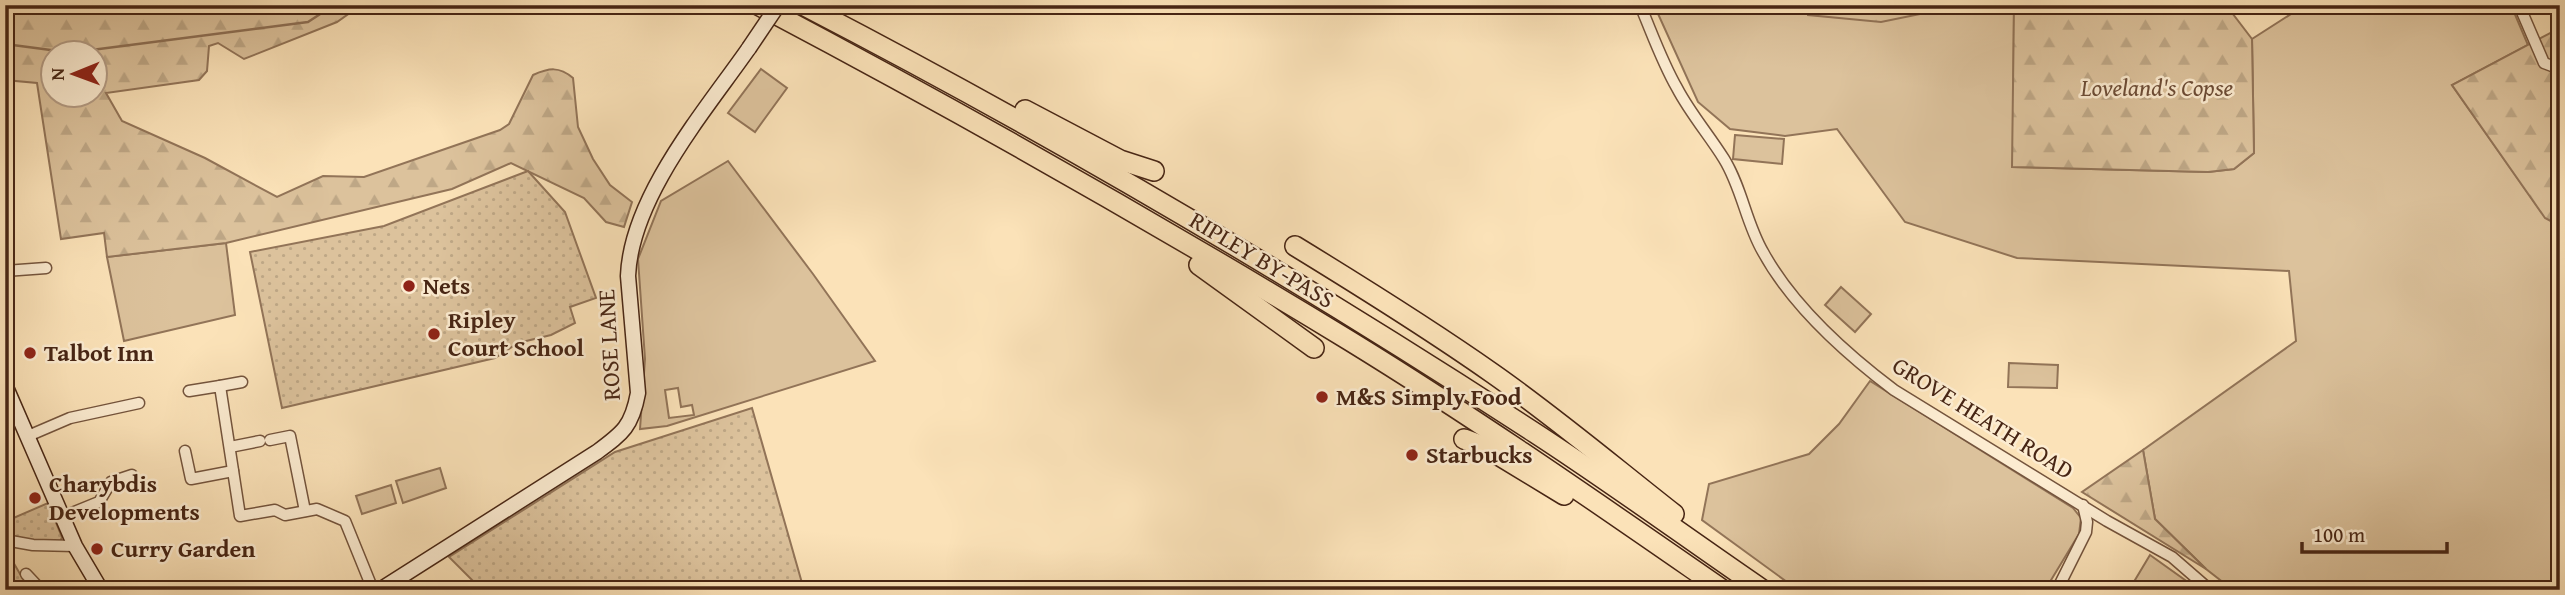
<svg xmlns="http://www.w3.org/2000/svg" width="2565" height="595" font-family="'Gentium Book Plus',serif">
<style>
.green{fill:#dcc29c;stroke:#927458;stroke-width:2;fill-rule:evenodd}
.forest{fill:url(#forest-firs);stroke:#927458;stroke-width:2;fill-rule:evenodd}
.park{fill:url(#park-dots);stroke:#927458;stroke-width:2}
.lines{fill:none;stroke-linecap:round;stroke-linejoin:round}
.stream{stroke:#8e7055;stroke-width:2.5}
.street-casing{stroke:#74543d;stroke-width:13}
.secondary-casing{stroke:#472514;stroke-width:17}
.highway-casing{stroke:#472514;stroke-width:22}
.street{stroke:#fcecd1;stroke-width:10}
.secondary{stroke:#fcecd1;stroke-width:14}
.highway{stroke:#fbe2b8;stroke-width:19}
.secondary-bridge-casing{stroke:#472514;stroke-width:17;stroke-linecap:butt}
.secondary-bridge{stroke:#fcecd1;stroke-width:14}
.poi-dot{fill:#8f2418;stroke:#fcecd1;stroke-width:2.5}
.labels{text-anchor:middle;stroke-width:5;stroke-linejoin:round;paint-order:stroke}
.park-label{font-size:24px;font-style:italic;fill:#6c4c36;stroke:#fcecd1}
.street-label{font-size:24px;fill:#472514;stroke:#fcecd1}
.poi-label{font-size:24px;font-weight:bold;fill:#472514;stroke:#fcecd1;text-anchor:start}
</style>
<defs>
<pattern id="forest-firs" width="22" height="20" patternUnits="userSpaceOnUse" patternTransform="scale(1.75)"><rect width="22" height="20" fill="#dcc29c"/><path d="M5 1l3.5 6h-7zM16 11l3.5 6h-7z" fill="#bea786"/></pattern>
<pattern id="park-dots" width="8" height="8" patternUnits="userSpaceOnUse" patternTransform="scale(1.75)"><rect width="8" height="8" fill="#dcc29c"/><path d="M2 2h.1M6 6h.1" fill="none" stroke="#bea786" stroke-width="1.8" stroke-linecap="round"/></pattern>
</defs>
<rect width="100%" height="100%" fill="#fbe2b8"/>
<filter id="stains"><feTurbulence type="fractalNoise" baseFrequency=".00286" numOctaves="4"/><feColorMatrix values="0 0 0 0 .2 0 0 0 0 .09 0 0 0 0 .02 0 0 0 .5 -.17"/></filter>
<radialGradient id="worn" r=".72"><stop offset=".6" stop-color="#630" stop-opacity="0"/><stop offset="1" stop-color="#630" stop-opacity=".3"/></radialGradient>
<g class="green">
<polygon points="1654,5 1806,5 1809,15 1962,5 2014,5 2013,167 2208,172 2234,169 2254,153 2252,39 2305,5 2511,5 2528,45 2452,85 2545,217 2560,226 2560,590 2233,590 2206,569 2155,519 2143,450 2296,341 2289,271 2017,258 1905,222 1837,129 1785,136 1730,129 1698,102"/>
<polygon points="761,69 787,88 755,132 728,113"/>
<polygon points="1735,135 1784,139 1782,164 1733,159"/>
<path d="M728 161 813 274 875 361 667 426 640 429 645 359 638 259 661 201ZM678 388 681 407 692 405 694 415 669 418 665 390Z"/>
<polygon points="226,243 235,315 124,341 107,257"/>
<polygon points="1841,287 1871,314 1855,332 1825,305"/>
<polygon points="2009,363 2058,365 2057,388 2008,387"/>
<polygon points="1870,381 2073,508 2081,518 2079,534 2045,590 1798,590 1702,520 1709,484 1809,454 1839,424"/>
<polygon points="440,468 446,488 403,503 396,481"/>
<polygon points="391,485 396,503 362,514 356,496"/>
<polygon points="2150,555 2199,590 2129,590"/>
</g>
<g class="forest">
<path d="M5 5H361L337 22 244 59 218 43 209 46 207 71 199 80 106 93 122 121 205 158 277 197 323 176 364 177 500 130 509 124 533 75C549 68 559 66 573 78L578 127 593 159 610 185 632 202 624 227 606 222 584 198 511 163 452 189 226 243 107 257 104 233 61 239 37 83 5 80ZM94 52V94H52V52Z"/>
<polygon points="1806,5 1964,5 1881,22 1808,15"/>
<polygon points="2014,5 2226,5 2252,39 2254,153 2234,169 2208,172 2012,167"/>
<polygon points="2554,31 2560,33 2560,226 2545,218 2452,85"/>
<polygon points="2143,450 2155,519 2206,569 2082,492"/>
</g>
<g class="park">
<polygon points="528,171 565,212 596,298 570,307 575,323 551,335 518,343 495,358 282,408 250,252 384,226"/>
<polygon points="752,408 804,590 482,590 449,557 615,452"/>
<polygon points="48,503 62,537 60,542 53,543 5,538 5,513 9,520"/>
<polygon points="5,548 20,574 36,590 5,590"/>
</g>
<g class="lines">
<g class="stream">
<polyline points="5,44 66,52"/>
<polyline points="76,52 308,22 334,5"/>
</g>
<defs>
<g id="street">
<path d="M1640 5C1652 33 1662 62 1677 88 1690 113 1709 135 1724 159 1742 188 1746 223 1763 252 1793 307 1845 353 1894 390L2107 521 2172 557 2210 590"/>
<polyline points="2519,5 2544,63 2560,69"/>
<polyline points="5,271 46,268"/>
<polyline points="220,386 242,382"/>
<polyline points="189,391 220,386 240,516 275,510 285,515 317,509 345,521 373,590"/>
<polyline points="28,436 70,418 139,403"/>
<polyline points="270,440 290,436 305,511"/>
<polyline points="230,447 260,441"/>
<polyline points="185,451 191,479 233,471"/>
<polyline points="62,517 99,502 111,482 132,475"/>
<polyline points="5,540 33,545 75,546"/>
<polyline points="26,574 41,590"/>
<polyline points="2057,590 2086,532 2087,522 2083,505"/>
</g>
<g id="secondary">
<polyline points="5,385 75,546 101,590"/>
<path d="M380 590 597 452C623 433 632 426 638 393L628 276C631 197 705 111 749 48"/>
</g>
<g id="highway">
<path d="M758 5C959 111 1156 223 1350 341 1477 419 1600 505 1723 590"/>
<path d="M803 5C1054 135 1298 279 1535 433 1612 483 1687 538 1763 590"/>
<polyline points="1025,110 1120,160 1154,171"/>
<path d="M1295 246C1362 287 1428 328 1492 373 1555 417 1614 467 1674 514"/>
<polyline points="1199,265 1314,348"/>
<polyline points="1464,439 1485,447 1564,495"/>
</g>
</defs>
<use href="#street" class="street-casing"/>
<use href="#secondary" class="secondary-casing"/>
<use href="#highway" class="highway-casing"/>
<use href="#street" class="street"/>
<use href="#secondary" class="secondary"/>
<use href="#highway" class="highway"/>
<defs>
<polyline id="secondary-bridge" points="749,48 778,5"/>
</defs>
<use href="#secondary-bridge" class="secondary-bridge-casing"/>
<use href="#secondary-bridge" class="secondary-bridge"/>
</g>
<g class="poi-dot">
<circle cx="409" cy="286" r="7"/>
<circle cx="434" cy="334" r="7"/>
<circle cx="30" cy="353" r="7"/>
<circle cx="1322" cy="397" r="7"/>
<circle cx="1412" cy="455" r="7"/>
<circle cx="35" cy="498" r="7"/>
<circle cx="97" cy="549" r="7"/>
</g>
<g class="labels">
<g class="park-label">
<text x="2157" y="96">Loveland's Copse</text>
</g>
<g class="street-label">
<text transform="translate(1262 260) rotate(31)" y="8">RIPLEY BY-PASS</text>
<text transform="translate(609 345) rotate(-93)" y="8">ROSE LANE</text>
<text transform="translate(1983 418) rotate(32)" y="8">GROVE HEATH ROAD</text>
</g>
<g class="poi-label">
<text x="423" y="294">Nets</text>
<text x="448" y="328">Ripley<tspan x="448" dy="28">Court School</tspan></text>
<text x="44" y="361">Talbot Inn</text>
<text x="1336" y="405">M&amp;S Simply Food</text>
<text x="1426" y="463">Starbucks</text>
<text x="49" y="492">Charybdis<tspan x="49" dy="28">Developments</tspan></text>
<text x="111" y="557">Curry Garden</text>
</g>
</g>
<rect width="2565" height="595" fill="none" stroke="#fbe2b8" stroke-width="28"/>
<rect x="7" y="7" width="2551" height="581" fill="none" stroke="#472514" stroke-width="3.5"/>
<rect x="14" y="14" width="2537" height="567" fill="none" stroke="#472514" stroke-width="2"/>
<g transform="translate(74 74) rotate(269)"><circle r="33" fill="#fcecd1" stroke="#b49c85" stroke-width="2"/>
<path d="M0-5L12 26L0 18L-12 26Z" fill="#8f2418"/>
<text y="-10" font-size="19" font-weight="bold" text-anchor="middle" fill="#472514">N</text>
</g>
<path d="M2302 542v10h145v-10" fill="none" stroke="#472514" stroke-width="3.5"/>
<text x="2313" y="542" font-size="21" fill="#472514" stroke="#fcecd1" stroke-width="5" paint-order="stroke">100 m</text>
<rect width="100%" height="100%" filter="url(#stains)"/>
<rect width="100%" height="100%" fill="url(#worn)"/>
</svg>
